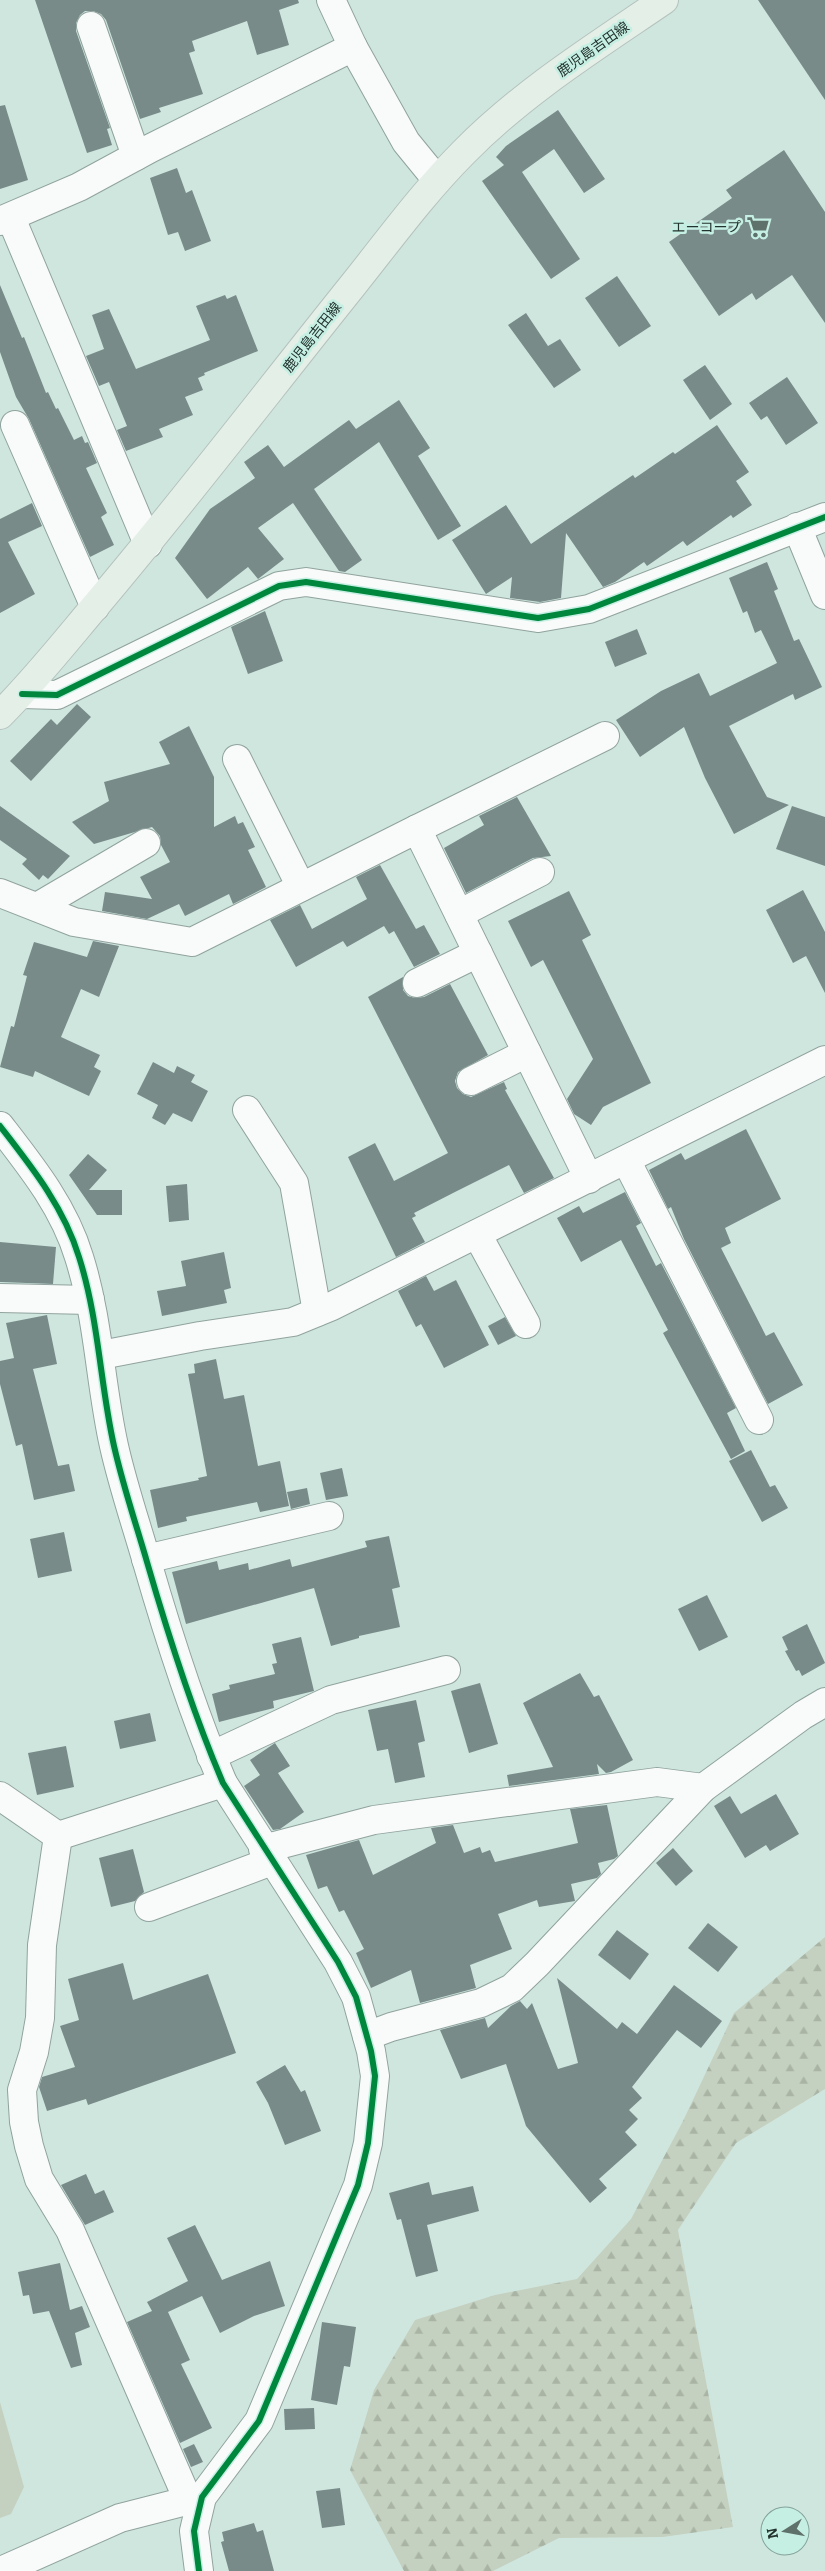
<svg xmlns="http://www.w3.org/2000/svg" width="825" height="2571" font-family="Bitter,'Noto Sans JP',serif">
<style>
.forest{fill:url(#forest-firs)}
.pitch{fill:#c5d1c0}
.building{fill:#798b89}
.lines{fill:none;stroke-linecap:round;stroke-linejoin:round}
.minor-casing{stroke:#91a39e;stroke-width:30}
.major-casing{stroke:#b5c2be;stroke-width:30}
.minor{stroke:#f8fbfa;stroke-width:28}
.major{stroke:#e4efe7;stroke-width:28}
.cycleway-casing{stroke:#c6efe3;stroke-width:9}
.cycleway{stroke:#00873e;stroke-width:6}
.labels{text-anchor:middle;stroke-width:5;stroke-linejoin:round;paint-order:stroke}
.street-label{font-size:14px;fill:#22322d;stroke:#c6efe3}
.poi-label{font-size:14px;fill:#22322d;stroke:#c6efe3;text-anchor:end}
</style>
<defs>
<pattern id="forest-firs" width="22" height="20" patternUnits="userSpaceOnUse" patternTransform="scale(1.25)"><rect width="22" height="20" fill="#c5d1c0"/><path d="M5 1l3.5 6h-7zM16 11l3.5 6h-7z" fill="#a9b4a5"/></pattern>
</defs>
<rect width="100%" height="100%" fill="#cfe6df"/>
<polygon class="forest" points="825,1937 825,2089 736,2143 678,2230 733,2527 663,2537 559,2538 493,2571 404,2571 350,2470 374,2390 415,2320 495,2295 577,2279 631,2219 683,2121 734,2013"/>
<polygon class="pitch" points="0,2402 24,2487 11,2514 0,2518"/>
<g class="building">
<polygon points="35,0 298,0 299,3 279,10 289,45 257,55 247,21 192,41 195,51 189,53 203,94 159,108 161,112 140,119 106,20 101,14 93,11 85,11 80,15 76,23 76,31 110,128 107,129 112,145 87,153"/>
<polygon points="758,0 825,0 825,100"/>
<polygon points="5,105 28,180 0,189 0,106"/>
<polygon points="558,110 605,179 584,193 554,149 522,172 580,259 551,279 482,181 504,165 496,157 506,146"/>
<polygon points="784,150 825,212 825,323 792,275 756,300 752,293 719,316 669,242 732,198 726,190"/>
<polygon points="177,168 186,193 192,190 211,241 185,251 178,232 168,235 150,178"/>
<polygon points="617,276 651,326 619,347 585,298"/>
<polygon points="0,285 22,338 24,337 46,393 48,392 56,409 58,408 74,440 82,436 85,443 88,442 97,463 86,468 107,513 101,517 114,545 90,557 29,419 16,397 0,352"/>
<polygon points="225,295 227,299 236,295 258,351 204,373 205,375 198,378 203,390 185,397 193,415 159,429 163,437 126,451 117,430 127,426 109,382 99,386 86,356 104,349 92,315 109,309 136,369 210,340 196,306"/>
<polygon points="526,313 548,346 560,339 581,370 554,388 508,325"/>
<polygon points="705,365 732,404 710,420 683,380"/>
<polygon points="787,377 818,423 786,445 767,416 761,420 749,403"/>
<polygon points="399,400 430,448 418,456 461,526 438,540 379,442 314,489 362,560 345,572 339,571 293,503 258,528 284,559 258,579 248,567 207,599 175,558 210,509 255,478 244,462 268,445 284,467 349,420 356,429"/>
<polygon points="717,425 749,472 736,481 752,505 733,518 731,515 687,546 683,541 647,566 644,562 615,582 603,587 566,533 561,598 540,602 510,598 512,577 486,594 452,540 506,505 531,544 633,475 635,478 673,452 675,454"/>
<polygon points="32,503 42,526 8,542 35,594 0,613 0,519"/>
<polygon points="767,562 778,589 774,591 794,641 799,639 822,687 795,700 793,694 729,726 767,797 789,805 734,834 705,778 684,727 640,757 616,720 661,691 699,673 710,696 777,663 761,630 755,633 747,611 743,613 729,578"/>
<polygon points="265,611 283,661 248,674 231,627"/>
<polygon points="637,629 647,654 615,667 605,642"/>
<polygon points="77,704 91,717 31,781 10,761 51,719 57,725"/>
<polygon points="189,726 214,777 214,827 235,816 238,824 243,822 255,847 248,850 266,887 233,904 229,894 185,916 179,904 147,919 102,911 105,892 152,899 140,877 170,862 161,845 160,836 152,827 94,844 72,822 109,801 104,782 170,764 159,742"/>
<polygon points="517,797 551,856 533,858 466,893 444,848 484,825 479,816"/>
<polygon points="0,806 70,856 48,879 43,875 39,880 22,864 27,859 0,840"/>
<polygon points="792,806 825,817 825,866 776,849"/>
<polygon points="380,865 416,929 424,925 440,954 414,967 394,931 389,934 384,926 347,947 343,941 296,967 270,920 300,905 312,929 367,899 356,877"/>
<polygon points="803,890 825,932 825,993 806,956 793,963 766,910"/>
<polygon points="569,891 591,935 582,940 651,1083 603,1107 591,1125 574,1114 567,1099 593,1059 543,960 531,967 508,921"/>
<polygon points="93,941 119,946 99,997 81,989 61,1037 100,1055 94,1067 101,1071 89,1096 35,1071 33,1077 0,1067 11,1026 14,1027 27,976 23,975 34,942 87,957"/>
<polygon points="403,977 403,990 408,996 415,998 424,997 450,984 488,1055 458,1072 455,1081 457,1088 463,1094 471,1097 504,1082 507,1089 505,1090 554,1178 524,1193 509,1165 455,1192 414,1213 416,1216 412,1218 425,1242 396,1257 348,1157 375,1143 394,1181 448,1153 368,997"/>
<polygon points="153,1062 174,1073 177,1066 195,1075 191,1082 208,1091 192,1122 173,1113 165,1125 152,1118 158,1105 137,1094"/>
<polygon points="746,1129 781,1199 725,1228 731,1243 721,1248 766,1336 774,1332 803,1385 768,1404 684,1239 671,1207 668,1209 649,1170 681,1153 685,1160"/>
<polygon points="88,1154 107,1170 89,1190 122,1190 122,1215 97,1215 69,1175"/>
<polygon points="187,1184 189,1220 169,1222 166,1186"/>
<polygon points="625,1192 641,1223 636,1226 656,1266 661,1263 736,1408 727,1413 745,1451 731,1459 663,1333 668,1330 621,1240 581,1262 557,1218 579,1206 583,1213"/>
<polygon points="0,1242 56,1247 53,1284 0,1282"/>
<polygon points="224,1252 231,1288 224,1290 227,1303 162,1316 157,1291 186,1286 181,1261"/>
<polygon points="426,1276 434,1291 456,1280 489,1345 444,1368 421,1324 416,1327 398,1291"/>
<polygon points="47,1315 57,1364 33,1369 58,1466 69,1464 75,1491 34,1500 22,1444 16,1446 0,1384 0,1361 14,1358 6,1323"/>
<polygon points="505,1317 516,1336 498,1345 488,1326"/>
<polygon points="216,1359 224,1399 244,1395 258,1466 280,1461 289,1506 260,1512 257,1502 186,1517 187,1521 158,1528 150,1490 199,1480 198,1478 207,1476 188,1374 195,1373 194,1364"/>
<polygon points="751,1450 770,1487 775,1485 788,1508 762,1522 729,1461"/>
<polygon points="342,1468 348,1496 326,1500 320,1473"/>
<polygon points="307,1488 310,1504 291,1509 287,1492"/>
<polygon points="64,1532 72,1571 38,1578 30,1539"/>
<polygon points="389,1536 400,1587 392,1589 400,1627 359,1636 359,1638 331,1646 314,1588 186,1624 172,1572 217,1561 219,1570 248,1563 249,1570 290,1559 292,1567 367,1547 365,1541"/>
<polygon points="707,1595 728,1637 699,1651 678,1609"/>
<polygon points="807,1624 825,1663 802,1676 799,1670 796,1671 785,1651 788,1650 782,1637"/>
<polygon points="301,1637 314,1691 273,1701 274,1708 219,1722 212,1694 230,1689 229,1685 275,1674 272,1664 277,1663 272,1644"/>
<polygon points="580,1673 594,1697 599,1695 633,1760 611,1772 606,1773 597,1764 599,1774 509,1786 507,1775 553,1767 523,1703"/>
<polygon points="480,1683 498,1744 469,1753 451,1691"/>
<polygon points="416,1700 425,1741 418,1743 425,1777 395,1783 388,1749 377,1751 368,1710"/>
<polygon points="150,1713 156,1741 120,1749 114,1721"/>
<polygon points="275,1743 290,1766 278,1773 304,1812 280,1829 273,1830 244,1786 260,1775 250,1760"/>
<polygon points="66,1746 74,1787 37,1795 28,1753"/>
<polygon points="776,1794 799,1834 770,1851 766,1845 745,1858 714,1806 730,1796 741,1814"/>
<polygon points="607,1805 618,1856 614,1859 598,1863 601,1874 597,1878 571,1884 575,1901 539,1907 537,1900 498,1914 512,1949 470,1965 476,1988 420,2003 411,1970 371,1988 356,1953 364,1949 344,1910 339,1912 327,1886 318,1889 306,1855 359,1840 373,1875 436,1843 431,1828 453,1825 464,1853 480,1847 482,1853 490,1850 495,1862 578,1843 570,1809"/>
<polygon points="673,1848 693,1871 676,1886 656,1863"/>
<polygon points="133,1849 144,1892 135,1901 111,1907 99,1858"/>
<polygon points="708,1923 738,1947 718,1972 688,1948"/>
<polygon points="617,1930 649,1954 630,1980 598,1955"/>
<polygon points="123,1963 133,2000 208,1974 236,2053 88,2105 86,2099 47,2111 39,2087 42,2077 75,2067 60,2026 79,2020 68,1979"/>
<polygon points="557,1978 617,2029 622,2022 637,2034 674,1985 722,2021 701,2048 677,2030 632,2087 642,2098 629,2110 638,2119 625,2132 637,2145 599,2179 607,2188 590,2203 526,2126 506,2064 461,2079 440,2030 485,2018 488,2028 511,2006 520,2001 527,2009 532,2003 558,2069 578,2063"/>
<polygon points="285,2065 301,2092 305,2090 321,2131 285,2145 268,2103 256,2082"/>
<polygon points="86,2174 95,2194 104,2190 114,2212 85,2225 61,2185"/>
<polygon points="429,2182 432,2195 473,2186 479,2211 427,2225 438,2271 416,2277 401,2219 397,2220 389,2193"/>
<polygon points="195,2225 222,2280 270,2261 285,2306 254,2316 220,2333 202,2296 168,2312 190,2360 181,2364 212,2428 180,2443 127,2322 152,2311 147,2302 188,2281 167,2238"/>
<polygon points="60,2263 70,2310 82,2306 90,2327 75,2333 82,2365 71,2368 49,2311 33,2314 29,2295 23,2296 18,2272"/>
<polygon points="322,2322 356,2327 350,2367 344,2366 337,2405 311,2400"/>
<polygon points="314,2408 315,2429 285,2430 284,2409"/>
<polygon points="194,2444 203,2462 191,2467 183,2449"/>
<polygon points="340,2488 345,2525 322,2528 316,2491"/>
<polygon points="254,2523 257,2532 263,2530 274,2571 229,2571 221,2542 224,2541 222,2532"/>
</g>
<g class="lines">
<defs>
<g id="minor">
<polyline points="331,0 353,47 406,142 437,180"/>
<polyline points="91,26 136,156"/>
<polyline points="11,218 148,544"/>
<polyline points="0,221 79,187 151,148 353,47"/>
<polyline points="15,425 95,607"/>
<polyline points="797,527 825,595"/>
<polyline points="22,694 57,695 279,586 306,582 538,618 589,609 825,517"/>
<polyline points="237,759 301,887"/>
<polyline points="417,829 605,736"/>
<polyline points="0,893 74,922 192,942 417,829 589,1179"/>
<polyline points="37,907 146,843"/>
<polyline points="459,914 540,872"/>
<polyline points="417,983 478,953"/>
<polyline points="471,1081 527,1053"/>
<polyline points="247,1110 294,1183 317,1312"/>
<path d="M0 1126C31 1166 64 1207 79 1257 99 1320 100 1384 114 1446 123 1486 136 1524 147 1562 169 1638 192 1711 223 1783L338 1962 356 1997 371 2051 375 2076 368 2143 358 2185 259 2421 202 2497 194 2531 199 2571"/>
<polyline points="626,1160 759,1420"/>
<polyline points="477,1234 526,1324"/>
<polyline points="0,1298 90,1300"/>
<polyline points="101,1355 200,1336 293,1322 332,1306 825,1060"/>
<polyline points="146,1559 329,1516"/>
<polyline points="211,1756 331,1700 446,1670"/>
<polyline points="0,1796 58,1836 223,1783"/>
<polyline points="58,1836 42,1945 40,2018 34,2052 22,2090 24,2122 29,2146 39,2179 70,2230 188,2500"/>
<polyline points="263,1849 374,1820 657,1782 703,1788"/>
<polyline points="149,1907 272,1861"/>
<polyline points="367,2036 391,2027 481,2003 512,1988 537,1964 703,1788 803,1715 825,1702"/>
<polyline points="1,2571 120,2518 202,2497"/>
</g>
<path id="major" d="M0 715C35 680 65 642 97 604 185 500 268 391 353 285 389 240 423 193 464 152 523 92 595 47 664 0"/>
</defs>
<use href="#minor" class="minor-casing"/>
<use href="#major" class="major-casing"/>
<use href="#minor" class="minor"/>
<use href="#major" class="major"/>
<defs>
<g id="cycleway">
<polyline points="22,694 57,695 279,586 306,582 538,618 589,609 825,517"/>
<path d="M0 1126C31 1166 64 1207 79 1257 99 1320 100 1384 114 1446 123 1486 136 1524 147 1562 169 1638 192 1711 223 1783L338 1962 356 1997 371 2051 375 2076 368 2143 358 2185 259 2421 202 2497 194 2531 199 2571"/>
</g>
</defs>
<use href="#cycleway" class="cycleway-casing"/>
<use href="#cycleway" class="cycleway"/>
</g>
<defs>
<symbol id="supermarket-bare" viewBox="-9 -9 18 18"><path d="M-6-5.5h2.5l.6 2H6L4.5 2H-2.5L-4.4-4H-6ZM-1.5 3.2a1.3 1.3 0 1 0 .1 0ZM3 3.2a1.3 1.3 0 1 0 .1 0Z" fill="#5f716b" stroke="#c6efe3" stroke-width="2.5" paint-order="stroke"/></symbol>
</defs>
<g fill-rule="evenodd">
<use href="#supermarket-bare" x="742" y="211" width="32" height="32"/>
</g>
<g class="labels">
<g class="street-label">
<text transform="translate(593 49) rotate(-35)" y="5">鹿児島吉田線</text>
<text transform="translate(312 337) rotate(-52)" y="5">鹿児島吉田線</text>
</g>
<g class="poi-label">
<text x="741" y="232">エーコープ</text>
</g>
</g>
<g transform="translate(785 2531) rotate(259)"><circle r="24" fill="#c6efe3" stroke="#84a39a"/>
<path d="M0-4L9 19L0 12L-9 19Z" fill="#5f716b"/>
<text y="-8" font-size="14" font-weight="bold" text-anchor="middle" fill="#22322d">N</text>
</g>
</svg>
